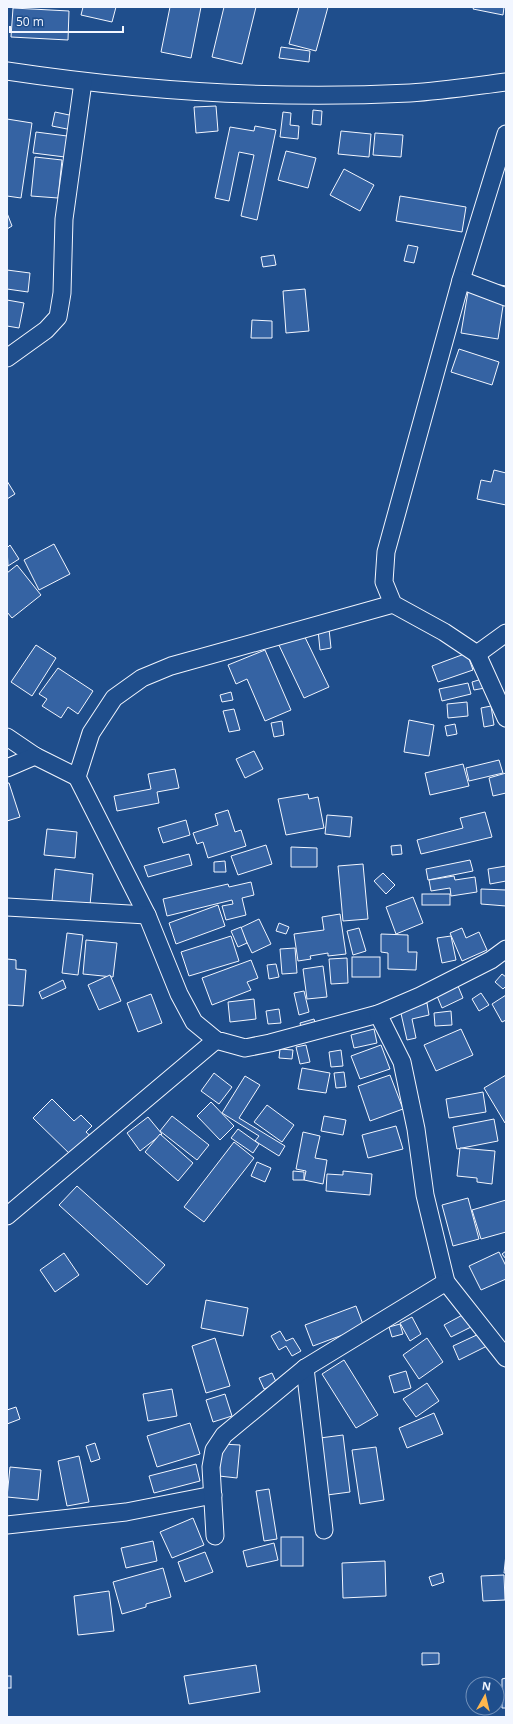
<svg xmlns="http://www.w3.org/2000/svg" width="513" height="1724" font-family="'Open Sans',sans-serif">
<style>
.building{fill:#3563a3;stroke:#f2f6ff}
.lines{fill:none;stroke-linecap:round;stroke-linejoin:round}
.minor-casing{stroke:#f2f6ff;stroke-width:19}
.minor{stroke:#1f4e8c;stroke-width:17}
</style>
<rect width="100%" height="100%" fill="#1f4e8c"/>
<g class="building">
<polygon points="83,7 116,7 112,22 81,15"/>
<polygon points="170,7 201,7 191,58 161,52"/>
<polygon points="224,7 256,7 242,64 212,57"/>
<polygon points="299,7 328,7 316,51 289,44"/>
<polygon points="474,7 504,7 503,15 473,9"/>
<polygon points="13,8 69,11 68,40 11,37"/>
<polygon points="281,47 310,51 309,62 279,58"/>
<polygon points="216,106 218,131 196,133 194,107"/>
<polygon points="313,110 322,111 321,125 312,124"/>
<polygon points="55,112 74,116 72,130 52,126"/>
<polygon points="283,112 291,113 290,125 299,126 298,139 280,137"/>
<polygon points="7,119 32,123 21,198 7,196"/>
<polygon points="255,126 276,130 257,220 241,216 254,155 239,152 229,201 215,198 230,127 254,131"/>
<polygon points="341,131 371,134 369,157 338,154"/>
<polygon points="36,132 67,136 65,157 33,153"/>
<polygon points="375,133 403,135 401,157 373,155"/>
<polygon points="286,151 316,158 308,188 278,180"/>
<polygon points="35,157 62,160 58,198 31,196"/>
<polygon points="344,169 374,185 360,211 330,195"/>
<polygon points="400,196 466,207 462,232 396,221"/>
<polygon points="7,213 12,226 7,229"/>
<polygon points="408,245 418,247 414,263 404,261"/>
<polygon points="274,255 276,265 263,267 261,257"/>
<polygon points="7,270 30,273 28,292 7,289"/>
<polygon points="470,280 506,286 498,339 461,333"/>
<polygon points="305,289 309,331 286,333 283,291"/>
<polygon points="7,300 24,303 19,328 7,326"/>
<polygon points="252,320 272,321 272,338 251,338"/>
<polygon points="459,349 499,362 492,385 451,372"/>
<polygon points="494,470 506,473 506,505 477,499 481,480 491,482"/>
<polygon points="7,481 15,494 7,499"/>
<polygon points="54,544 70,574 39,590 24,560"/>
<polygon points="10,545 19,559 8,566 7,548"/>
<polygon points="17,565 41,595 12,618 7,612 7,573"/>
<polygon points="301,629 329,687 304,698 277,641"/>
<polygon points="329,629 331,648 320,650 318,630"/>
<polygon points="36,645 56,658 32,696 11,682"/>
<polygon points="265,650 291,710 265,721 247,679 236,684 228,665"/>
<polygon points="467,653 473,670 438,682 432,666"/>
<polygon points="58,668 93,691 78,714 68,707 61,718 42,706 47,699 39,694"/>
<polygon points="482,679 485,688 474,690 472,682"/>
<polygon points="468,683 471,694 442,701 439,689"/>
<polygon points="231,692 233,700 222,702 220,695"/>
<polygon points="467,702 468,716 448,718 447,704"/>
<polygon points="491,706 494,725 484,727 481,708"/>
<polygon points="234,709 240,730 229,732 223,711"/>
<polygon points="409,720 434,725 429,756 404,752"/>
<polygon points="282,721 284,735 274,737 271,723"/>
<polygon points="455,724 457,734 447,736 445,726"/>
<polygon points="254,751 263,769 245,778 236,759"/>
<polygon points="499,760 503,773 469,781 466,768"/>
<polygon points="463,764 469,786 430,795 425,773"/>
<polygon points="175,769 179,788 157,792 159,803 117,811 114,796 151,789 148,774"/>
<polygon points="506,773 506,793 493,796 489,778"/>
<polygon points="7,783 9,783 20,817 7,821"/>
<polygon points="308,794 309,799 318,797 324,828 286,835 278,799"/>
<polygon points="228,810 235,832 241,830 246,846 208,858 203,842 197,844 193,833 218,825 215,814"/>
<polygon points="485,812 492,837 421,854 417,840 463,828 460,818"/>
<polygon points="327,815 352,817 350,837 325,834"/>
<polygon points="186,820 190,835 163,843 158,828"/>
<polygon points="47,829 77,832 75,858 44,855"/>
<polygon points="266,845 272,864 238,875 231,856"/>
<polygon points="401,845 402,854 392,855 391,846"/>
<polygon points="291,847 317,848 317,867 291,867"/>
<polygon points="189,854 192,865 148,877 144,866"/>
<polygon points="470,860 473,871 428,880 426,869"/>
<polygon points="225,861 226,872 214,872 214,862"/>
<polygon points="363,864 368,919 343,921 338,866"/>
<polygon points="506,866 506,881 490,884 488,869"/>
<polygon points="55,869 93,874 90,905 52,901"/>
<polygon points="383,873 395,885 386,894 374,881"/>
<polygon points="454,876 455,880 475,877 477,892 451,896 450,888 431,891 429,880"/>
<polygon points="251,882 254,895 242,898 246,915 226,920 222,906 233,904 232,900 167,916 163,899 228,884 229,887"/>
<polygon points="481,889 506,890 506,906 481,904"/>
<rect x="422" y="894" width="28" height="11"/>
<polygon points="413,897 423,923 396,934 386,907"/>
<polygon points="218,905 225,926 176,944 169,923"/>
<polygon points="340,914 346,954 328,956 328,953 310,956 311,959 298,961 294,934 324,930 322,917"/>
<polygon points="259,919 271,944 252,953 240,928"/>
<polygon points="279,923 289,927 286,934 276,931"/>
<polygon points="241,927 247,943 238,947 231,931"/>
<polygon points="359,928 366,951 353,955 347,931"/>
<polygon points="462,928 466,938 479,932 487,950 462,961 450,933"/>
<polygon points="67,933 83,935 78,975 62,973"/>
<polygon points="381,934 408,935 408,952 417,952 416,970 388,969 388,953 381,952"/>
<polygon points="231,936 239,961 189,976 181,952"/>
<polygon points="451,936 456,960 442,963 437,938"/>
<polygon points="86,940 117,943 113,977 83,974"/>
<polygon points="295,948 297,973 282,974 280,949"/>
<rect x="352" y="957" width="28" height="20"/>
<polygon points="347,958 348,983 331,984 329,959"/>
<polygon points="7,959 16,960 16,969 26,970 23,1006 7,1005"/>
<polygon points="251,960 258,978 247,982 251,990 212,1005 202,978"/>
<polygon points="276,964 279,977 269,979 267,965"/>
<polygon points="323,966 327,997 307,999 303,969"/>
<polygon points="502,974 506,977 506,986 503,989 495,982"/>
<polygon points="110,975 121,1001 99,1010 88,985"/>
<polygon points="63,980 66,988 42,999 39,992"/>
<polygon points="458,986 463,998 442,1008 437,996"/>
<polygon points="304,991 309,1012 299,1015 294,993"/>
<polygon points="481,993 489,1005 479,1011 472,999"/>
<polygon points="151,994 162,1023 138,1032 127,1003"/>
<polygon points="506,995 506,1020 502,1022 492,1004"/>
<polygon points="254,999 256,1019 230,1022 228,1002"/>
<polygon points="427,1003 429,1015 412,1019 416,1038 407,1040 400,1009"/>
<polygon points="279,1009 281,1023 268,1024 266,1011"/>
<polygon points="451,1011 452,1025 435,1026 434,1013"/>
<polygon points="314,1019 317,1029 302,1032 300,1023"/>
<polygon points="374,1029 377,1043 354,1048 351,1035"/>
<polygon points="461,1029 473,1055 436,1071 424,1045"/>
<polygon points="306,1045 310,1062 300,1064 296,1047"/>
<polygon points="381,1045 390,1069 360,1079 351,1056"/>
<polygon points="280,1049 293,1050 292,1059 279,1058"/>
<polygon points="341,1050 343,1066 331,1067 329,1052"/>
<polygon points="302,1068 330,1073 326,1093 298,1089"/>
<polygon points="344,1072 346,1087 336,1088 334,1073"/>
<polygon points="214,1073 232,1087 219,1104 201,1091"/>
<polygon points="390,1075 403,1109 370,1121 358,1086"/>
<polygon points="506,1075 506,1122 505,1123 484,1088"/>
<polygon points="245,1076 260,1085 239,1118 285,1146 279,1156 255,1141 259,1136 222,1113"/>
<polygon points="483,1092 486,1112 449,1118 446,1099"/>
<polygon points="52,1099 74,1121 81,1115 92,1126 86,1132 94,1139 74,1158 33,1118"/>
<polygon points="211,1102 234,1126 220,1140 197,1116"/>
<polygon points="267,1105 294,1125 282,1142 254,1122"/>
<polygon points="172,1116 209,1145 197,1160 160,1131"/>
<polygon points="324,1116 346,1120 343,1135 321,1131"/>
<polygon points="148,1117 162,1134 140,1151 127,1133"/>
<polygon points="494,1119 498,1141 457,1149 453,1127"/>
<polygon points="396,1126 403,1149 368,1158 362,1135"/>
<polygon points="238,1129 259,1144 253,1153 231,1138"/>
<polygon points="303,1132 320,1136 315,1158 327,1160 323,1184 304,1180 306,1171 296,1169"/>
<polygon points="160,1134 193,1163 178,1181 145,1152"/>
<polygon points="234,1142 254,1158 204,1222 184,1207"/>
<polygon points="460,1148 495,1151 492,1184 477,1182 477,1178 457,1176"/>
<polygon points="257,1162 271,1168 265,1182 251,1176"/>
<polygon points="293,1171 304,1172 304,1180 293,1180"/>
<polygon points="343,1171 372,1174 370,1195 326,1191 327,1174 343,1175"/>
<polygon points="77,1186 165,1265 147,1285 59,1205"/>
<polygon points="468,1198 479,1239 453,1246 442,1205"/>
<polygon points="506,1200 506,1232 481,1239 472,1210"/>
<polygon points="506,1251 506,1259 502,1254"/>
<polygon points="499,1252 506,1266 506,1279 481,1290 469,1266"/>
<polygon points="64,1253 79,1275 55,1292 40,1270"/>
<polygon points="206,1300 248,1308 243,1336 201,1328"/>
<polygon points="356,1306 364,1327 313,1346 305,1325"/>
<polygon points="468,1312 475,1325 451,1337 444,1325"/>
<polygon points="412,1317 421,1334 410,1341 400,1323"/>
<polygon points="400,1324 403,1334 392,1337 389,1327"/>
<polygon points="280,1331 286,1341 293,1338 301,1351 292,1356 286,1346 279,1350 271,1336"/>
<polygon points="481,1333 487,1346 459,1360 453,1346"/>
<polygon points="215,1338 230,1386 206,1393 192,1346"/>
<polygon points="427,1338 443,1362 419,1379 403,1355"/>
<polygon points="344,1360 378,1415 356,1428 322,1374"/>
<polygon points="406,1371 411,1388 394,1393 389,1376"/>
<polygon points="272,1373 277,1384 264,1389 259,1378"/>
<polygon points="427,1383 439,1401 416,1417 403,1399"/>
<polygon points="172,1389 177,1416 148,1421 143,1394"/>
<polygon points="225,1394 232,1416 213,1422 206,1400"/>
<polygon points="16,1407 20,1419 7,1424 7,1410"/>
<polygon points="434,1413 443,1434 407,1448 399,1428"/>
<polygon points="190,1423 200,1454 157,1467 147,1436"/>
<polygon points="343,1435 350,1492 327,1495 320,1438"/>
<polygon points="95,1443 100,1459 91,1462 86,1446"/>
<polygon points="222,1444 240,1445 237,1478 219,1476"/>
<polygon points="376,1447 384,1500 360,1504 352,1450"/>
<polygon points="79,1456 89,1502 67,1506 58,1461"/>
<polygon points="196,1464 200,1481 154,1493 149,1476"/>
<polygon points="10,1467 41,1470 38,1500 7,1497"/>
<polygon points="269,1489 277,1539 264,1541 256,1491"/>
<polygon points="193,1518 204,1545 172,1558 160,1532"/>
<rect x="281" y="1537" width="22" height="29"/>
<polygon points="153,1541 157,1561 126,1568 121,1548"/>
<polygon points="274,1543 278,1560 247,1567 243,1551"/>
<polygon points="205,1552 213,1572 185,1582 178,1562"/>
<polygon points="506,1554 506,1573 504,1573"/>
<polygon points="385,1561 386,1596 343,1598 342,1563"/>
<polygon points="163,1568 171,1597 146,1604 146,1607 122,1614 113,1582"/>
<polygon points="442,1573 444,1582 432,1586 429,1577"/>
<polygon points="504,1575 505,1600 483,1601 481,1576"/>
<polygon points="109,1591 114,1631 78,1635 74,1596"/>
<polygon points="422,1653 439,1653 439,1664 422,1665"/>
<polygon points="256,1665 260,1692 189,1704 184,1676"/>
<rect x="7" y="1676" width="4" height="12"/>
<polygon points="506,1678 506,1708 502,1708 502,1679"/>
</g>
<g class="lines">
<defs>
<g id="minor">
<path d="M7 71C140 91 275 100 410 93 442 91 474 86 506 82"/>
<polyline points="506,134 461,280 386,552 384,582 393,604 444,632 477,654 506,718"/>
<polyline points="461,280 506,297"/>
<polyline points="7,358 46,330 58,317 62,293 64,219 83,82"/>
<polyline points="393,604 171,666 142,678 114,698 91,733 77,777 147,915 179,994 194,1022 216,1040 245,1048 270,1043 378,1014 420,996 491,960 506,949"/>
<polyline points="477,654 506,633"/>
<polyline points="7,737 35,756 77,777"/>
<polyline points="7,768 35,756"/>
<polyline points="7,907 147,915"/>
<polyline points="378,1014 402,1062 416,1129 425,1195 446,1282 506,1358"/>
<polyline points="7,1216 216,1040"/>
<polyline points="305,1368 324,1530"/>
<polyline points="7,1525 126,1512 213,1495"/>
<polyline points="215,1536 211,1467 214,1450 224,1435 305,1368 446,1282"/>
</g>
</defs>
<use href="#minor" class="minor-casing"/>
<use href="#minor" class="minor"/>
</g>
<rect width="513" height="1724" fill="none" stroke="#f2f6ff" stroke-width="16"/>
<g transform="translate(485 1696) rotate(8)"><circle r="19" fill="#1f4e8c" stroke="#7391ba"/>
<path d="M0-3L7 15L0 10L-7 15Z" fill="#ffb74d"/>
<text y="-6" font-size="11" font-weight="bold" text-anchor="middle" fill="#f2f6ff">N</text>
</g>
<path d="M10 26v6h113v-6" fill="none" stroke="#f2f6ff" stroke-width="2"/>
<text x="16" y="26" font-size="12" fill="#f2f6ff" stroke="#1f4e8c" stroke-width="3" paint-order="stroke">50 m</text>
</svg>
